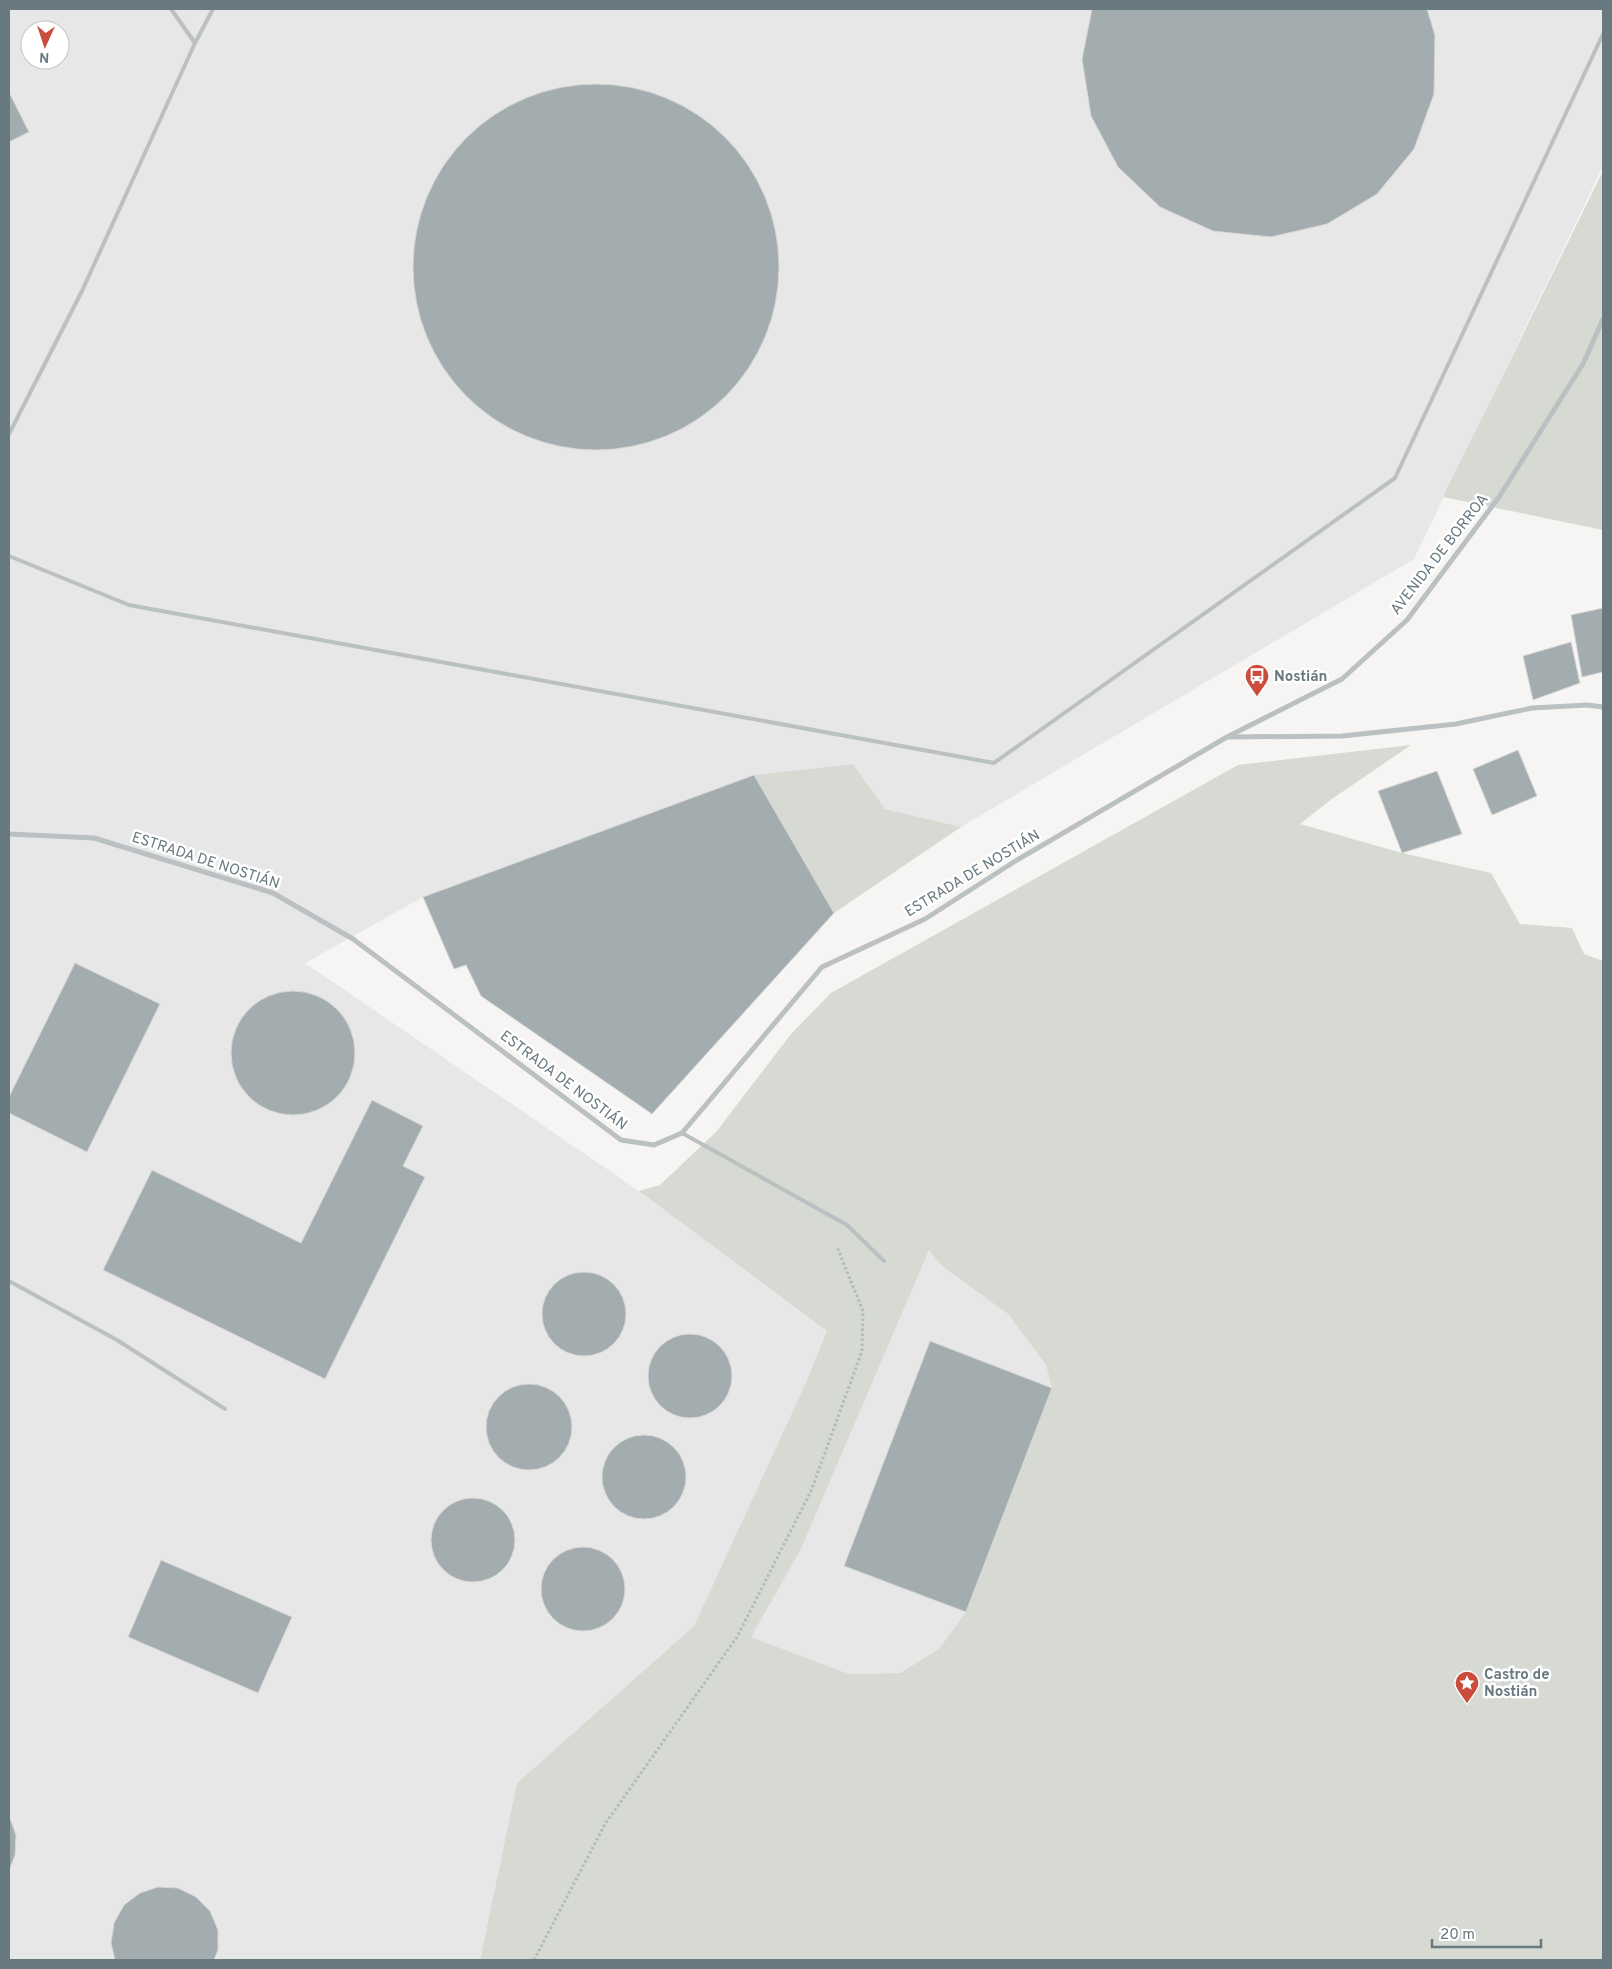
<svg xmlns="http://www.w3.org/2000/svg" width="1612" height="1969" font-family="Overpass,sans-serif">
<style>
.built{fill:#e6e7e6;fill-rule:evenodd}
.green{fill:#d6dad3;fill-rule:evenodd}
.building{fill:#a3acaf;stroke:#d7d7d5}
.lines{fill:none;stroke-linecap:round;stroke-linejoin:round}
.path{stroke:#b5b9ba;stroke-width:3;stroke-dasharray:2.5 2.5;stroke-linecap:butt}
.service{stroke:#bbc0c2;stroke-width:4}
.minor{stroke:#bbc0c2;stroke-width:5}
.labels{text-anchor:middle;stroke-width:5;stroke-linejoin:round;paint-order:stroke}
.street-label{font-size:15px;fill:#697980;stroke:#fff}
.poi-label{font-size:15px;font-weight:bold;fill:#697980;stroke:#fff;text-anchor:start}
</style>
<rect width="100%" height="100%" fill="#f6f5f3"/>
<g class="built">
<path d="M9 9H1603V166L1414 559 961 827 885 809 853 764 754 775 423 897 305 963 639 1191 828 1331 808 1378 694 1626 517 1783 480 1960H9ZM30 30H60V60H30Z"/>
<polygon points="929,1249 942,1266 1008,1314 1046,1365 1052,1388 966,1612 939,1649 900,1673 849,1674 750,1637 801,1549"/>
</g>
<g class="green">
<polygon points="1603,171 1603,530 1443,497"/>
<path d="M1411 745 1329 801 1300 824 1402 853 1491 873 1520 924 1572 928 1584 954 1603 961V1960H480L517 1783 694 1626 808 1378 827 1331 639 1191 660 1185 716 1132 791 1034 831 993 1238 765ZM929 1250 942 1266 1008 1314 1046 1365 1052 1388 966 1612 939 1649 900 1673 849 1674 751 1637 801 1549Z"/>
<polygon points="853,764 885,809 961,827 834,913 754,775"/>
</g>
<g class="building">
<polygon points="1092,9 1427,9 1435,35 1434,94 1414,149 1377,194 1327,224 1271,237 1213,231 1160,207 1118,167 1091,116 1082,59"/>
<circle cx="596" cy="267" r="183"/>
<polygon points="9,92 29,132 9,142"/>
<polygon points="1603,608 1603,672 1582,677 1571,615"/>
<polygon points="1571,642 1580,683 1533,700 1523,656"/>
<polygon points="1518,750 1537,796 1492,815 1473,769"/>
<polygon points="1437,771 1462,834 1402,853 1378,791"/>
<polygon points="754,775 834,913 652,1114 481,996 466,965 454,969 423,897"/>
<polygon points="75,963 160,1004 87,1152 9,1113 9,1097"/>
<circle cx="293" cy="1053" r="62"/>
<polygon points="372,1100 423,1126 403,1166 425,1177 325,1379 103,1270 152,1170 301,1243"/>
<circle cx="584" cy="1314" r="42"/>
<circle cx="690" cy="1376" r="42"/>
<polygon points="930,1341 1052,1388 966,1612 844,1566"/>
<circle cx="529" cy="1427" r="43"/>
<circle cx="644" cy="1477" r="42"/>
<circle cx="473" cy="1540" r="42"/>
<circle cx="583" cy="1589" r="42"/>
<polygon points="161,1560 292,1617 258,1693 128,1637"/>
<polygon points="9,1816 16,1835 15,1855 9,1871"/>
<polygon points="158,1887 178,1888 196,1897 210,1911 218,1930 218,1950 214,1960 115,1960 111,1943 113,1930 114,1923 124,1905 140,1893"/>
</g>
<g class="lines">
<polyline class="path" points="534,1960 605,1824 737,1637 811,1491 862,1351 863,1311 837,1247"/>
<g class="service">
<polyline points="171,9 195,43"/>
<polyline points="9,434 82,291 195,43 213,9"/>
<polyline points="9,556 129,605 994,763 1395,478 1603,34"/>
<polyline points="682,1133 847,1225 884,1261"/>
<polyline points="9,1281 117,1340 225,1409"/>
</g>
<g class="minor">
<polyline points="1229,737 1342,736 1456,724 1532,708 1587,705 1603,707"/>
<polyline points="9,834 94,838 273,893 353,939 621,1140 654,1145 682,1133 822,967 925,919 1017,860 1227,737 1342,679 1407,620 1499,497 1583,364 1603,319"/>
</g>
</g>
<defs>
<symbol id="bus-pin" viewBox="-11 -11 22 30"><path d="M0 17L-7.5 6A9.5 9.5 0 1 1 7.5 6Z" fill="#cb4b3d" stroke="#fff"/><path d="M-5-6H5V4H4V6H2V4H-2V6H-4V4H-5ZM-3.5-4V0h7V-4ZM-3.5 1.2v1.5H-2V1.2ZM2 1.2v1.5H3.5V1.2Z" fill="#fff"/></symbol>
<symbol id="sight-pin" viewBox="-11 -11 22 30"><path d="M0 17L-7.5 6A9.5 9.5 0 1 1 7.5 6Z" fill="#cb4b3d" stroke="#fff"/><path d="M0-6L1.8-2.2L6-1.7L2.9 1.2L3.7 5.4L0 3.3L-3.7 5.4L-2.9 1.2L-6-1.7L-1.8-2.2Z" fill="#fff"/></symbol>
</defs>
<g fill-rule="evenodd">
<use href="#bus-pin" x="1243" y="662" width="28" height="38"/>
<use href="#sight-pin" x="1453" y="1669" width="28" height="38"/>
</g>
<g class="labels">
<g class="street-label">
<text transform="translate(1439 554) rotate(-52)" y="5">AVENIDA DE BORROA</text>
<text transform="translate(206 860) rotate(18)" y="5">ESTRADA DE NOSTIÁN</text>
<text transform="translate(972 873) rotate(-31)" y="5">ESTRADA DE NOSTIÁN</text>
<text transform="translate(564 1080) rotate(37)" y="5">ESTRADA DE NOSTIÁN</text>
</g>
<g class="poi-label">
<text x="1274" y="681">Nostián</text>
<text x="1484" y="1679">Castro de<tspan x="1484" dy="17">Nostián</tspan></text>
</g>
</g>
<rect width="1612" height="1969" fill="none" stroke="#697980" stroke-width="20"/>
<g transform="translate(45 45) rotate(183)"><circle r="24" fill="#ffffff" stroke="#c3c9cc"/>
<path d="M0-4L9 19L0 12L-9 19Z" fill="#cb4b3d"/>
<text y="-8" font-size="14" font-weight="bold" text-anchor="middle" fill="#697980">N</text>
</g>
<path d="M1432 1939v8h109v-8" fill="none" stroke="#697980" stroke-width="2.5"/>
<text x="1440" y="1939" font-size="15" fill="#697980" stroke="#ffffff" stroke-width="4" paint-order="stroke">20 m</text>
</svg>
